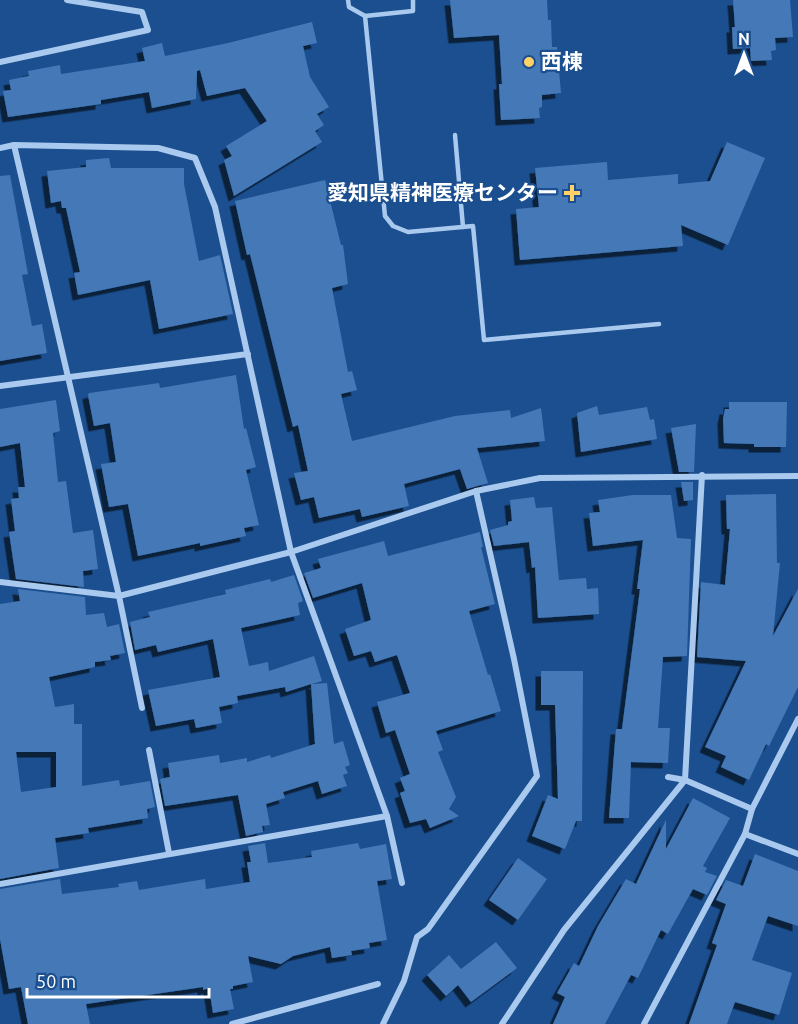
<svg xmlns="http://www.w3.org/2000/svg" width="798" height="1024" font-family="Ubuntu,'Noto Sans JP',sans-serif">
<style>
.building{fill:#4478b7;fill-rule:evenodd;filter:url(#shadow)}
.lines{fill:none;stroke-linecap:round;stroke-linejoin:round}
.lane{stroke:#a9c9ee;stroke-width:4.5}
.street{stroke:#a9c9ee;stroke-width:6}
.poi-dot{fill:#ffd166;stroke:#1b4f8f;stroke-width:2}
.labels{text-anchor:middle;stroke-width:4.5;stroke-linejoin:round;paint-order:stroke}
.poi-label{font-size:21px;font-weight:bold;fill:#fff;stroke:#1b4f8f;text-anchor:start}
</style>
<defs>
<filter id="shadow"><feDropShadow dx="-5.5" dy="5.5" stdDeviation="0" flood-color="#0009"/></filter>
</defs>
<rect width="100%" height="100%" fill="#1b4f8f"/>
<g class="building">
<polygon points="450,0 547,0 548,20 551,20 552,47 557,47 561,93 542,95 542,107 539,108 540,118 501,120 499,84 502,84 499,35 454,38"/>
<polygon points="733,0 790,0 793,37 775,38 776,50 771,51 772,60 751,61 750,48 733,49 732,27 735,27"/>
<polygon points="312,22 317,43 303,46 310,77 329,107 317,114 324,125 315,131 322,142 234,196 224,160 232,156 226,146 267,121 245,88 207,96 200,70 197,71 196,99 152,108 149,92 101,100 101,104 8,117 3,91 11,90 9,80 29,76 28,71 60,65 61,74 145,61 142,48 162,43 165,56 228,43"/>
<polygon points="727,142 765,158 728,245 681,225 683,246 520,260 516,209 539,207 535,168 607,162 608,180 678,174 678,184 710,181"/>
<polygon points="109,158 111,168 184,168 184,184 199,261 220,255 233,314 159,329 150,280 78,295 74,273 80,272 66,208 62,208 61,201 51,203 47,171 86,167 86,160"/>
<polygon points="10,175 28,274 22,275 32,326 42,324 47,353 0,361 0,176"/>
<polygon points="325,180 341,245 343,245 348,284 332,288 348,372 352,371 357,390 341,394 352,441 455,416 510,410 511,418 541,408 545,441 477,448 488,483 467,489 460,469 404,484 409,506 362,517 360,509 319,518 314,497 301,500 294,473 308,471 298,425 293,427 250,254 247,255 235,201"/>
<polygon points="236,375 244,429 246,428 256,467 246,470 259,525 244,528 246,536 200,546 200,543 138,556 128,504 109,507 101,464 116,462 110,423 94,426 88,395 89,393 159,383 160,388"/>
<polygon points="56,400 60,431 53,433 58,482 66,481 73,533 93,530 98,569 83,571 84,587 16,579 9,532 15,531 11,499 19,498 18,487 25,487 20,443 0,447 0,409"/>
<polygon points="729,402 787,402 786,447 754,447 754,444 724,443 723,419 725,409 729,409"/>
<polygon points="597,406 599,415 647,407 650,420 654,419 657,439 581,452 577,413"/>
<polygon points="696,424 694,472 679,472 671,428"/>
<polygon points="681,482 693,482 693,500 684,501"/>
<polygon points="776,494 777,563 780,563 773,636 798,589 798,687 769,746 766,744 749,780 721,767 726,756 705,747 746,661 697,657 701,582 725,585 730,529 727,529 726,495"/>
<polygon points="633,495 671,495 677,538 691,539 687,656 663,657 658,728 670,728 668,763 631,762 629,818 609,818 616,729 622,729 640,589 637,589 643,540 593,546 589,513 600,512 598,500"/>
<polygon points="534,497 536,508 552,507 559,580 586,578 587,589 598,588 599,614 538,618 535,567 532,568 529,542 494,546 490,530 508,525 508,522 512,521 510,500"/>
<polygon points="480,532 483,547 481,547 495,604 469,611 488,675 490,674 501,711 436,731 443,750 438,752 456,797 449,809 459,816 430,828 426,819 410,823 400,793 405,791 400,778 410,774 395,730 386,733 377,702 410,693 397,655 375,662 371,651 354,656 345,629 371,620 362,583 313,598 304,573 321,568 318,559 384,541 388,556"/>
<polygon points="294,575 303,601 298,603 300,615 241,628 249,666 268,662 269,671 314,656 322,681 312,684 327,683 334,744 343,741 350,765 345,767 348,773 343,775 347,786 322,794 318,781 283,792 285,798 266,804 270,825 262,826 263,832 246,836 238,795 165,806 160,779 170,777 168,763 219,755 220,763 247,758 247,762 270,755 271,758 315,744 311,684 286,692 285,687 237,696 238,703 219,707 222,723 196,728 194,719 156,726 148,690 220,677 213,639 158,652 156,645 135,650 130,622 150,617 148,612 226,594 225,590 270,579 271,582"/>
<path d="M18 589 85 597 86 615 104 613 107 627 119 624 125 653 110 656 111 660 95 662V667L49 677 55 707 74 704V724H82V786L119 780 120 786 150 781 155 807 147 809 148 818 88 828 89 833 55 838 59 868 0 879V604L20 601ZM16 752H56V787L21 792Z"/>
<polygon points="541,671 583,671 582,821 576,821 565,849 532,836 548,795 558,799 555,705 541,705"/>
<polygon points="693,798 730,818 703,866 707,868 705,872 717,876 707,895 693,889 668,934 661,930 638,978 631,975 605,1024 553,1024 565,997 557,993 574,963 579,966 598,926 626,879 636,884 666,820 666,849"/>
<polygon points="265,843 268,863 312,857 311,851 358,843 360,849 386,844 392,879 377,881 387,940 369,943 370,948 351,951 352,955 332,958 330,947 293,956 281,964 248,956 253,982 233,986 233,989 230,989 234,1009 213,1013 209,988 203,990 203,987 86,1004 90,1024 28,1024 21,987 9,989 0,939 0,889 60,879 62,894 119,887 118,884 137,881 139,890 205,879 206,889 250,882 247,862 251,862 248,846"/>
<polygon points="755,854 798,871 798,926 768,916 752,960 792,973 779,1015 735,1002 727,1024 689,1024 717,945 712,943 726,904 716,900 726,880 743,886"/>
<polygon points="518,858 547,879 518,920 489,900"/>
<polygon points="496,942 517,968 471,1002 458,985 446,996 427,975 449,955 461,969"/>
</g>
<g class="lines">
<g class="lane">
<polyline points="348,0 349,7 365,16 385,216 393,226 408,232 473,226 484,340 659,324"/>
<polyline points="365,16 413,11 413,0"/>
<polyline points="455,135 463,227"/>
</g>
<g class="street">
<polyline points="0,62 148,30 142,12 67,0"/>
<polyline points="14,145 119,596 142,708"/>
<polyline points="0,148 14,145 158,148 195,158 215,207 291,552 476,491 540,478 798,476"/>
<polyline points="0,386 248,354"/>
<polyline points="0,582 119,596 291,552 387,816 0,884"/>
<polyline points="149,750 169,853"/>
<polyline points="668,777 685,780 752,809"/>
<polyline points="387,816 402,883"/>
<polyline points="745,834 798,854"/>
<polyline points="232,1024 378,984"/>
<polyline points="383,1024 404,981 417,937 428,929 537,776 514,659 476,491"/>
<polyline points="502,1024 564,930 685,780 702,475"/>
<polyline points="644,1024 745,834 752,809 798,719"/>
</g>
</g>
<g class="poi-dot">
<circle cx="529" cy="62" r="6"/>
<path d="M569 184h6v6h6v6h-6v6h-6v-6h-6v-6h6z"/>
</g>
<g class="labels">
<g class="poi-label">
<text x="541" y="69">西棟</text>
<text x="558" y="200" text-anchor="end">愛知県精神医療センター</text>
</g>
</g>
<g transform="translate(744 54)" stroke="#1b4f8f" stroke-width="4.5" paint-order="stroke">
<path d="M0-4.5L10 22L0 15L-10 22Z" fill="#ffffff"/>
<text y="-9" font-size="16" font-weight="bold" text-anchor="middle" fill="#ffffff">N</text>
</g>
<path d="M27 988v9h182v-9" fill="none" stroke="#ffffff" stroke-width="3"/>
<text x="36" y="988" font-size="18" fill="#ffffff" stroke="#1b4f8f" stroke-width="4.5" paint-order="stroke">50 m</text>
</svg>
